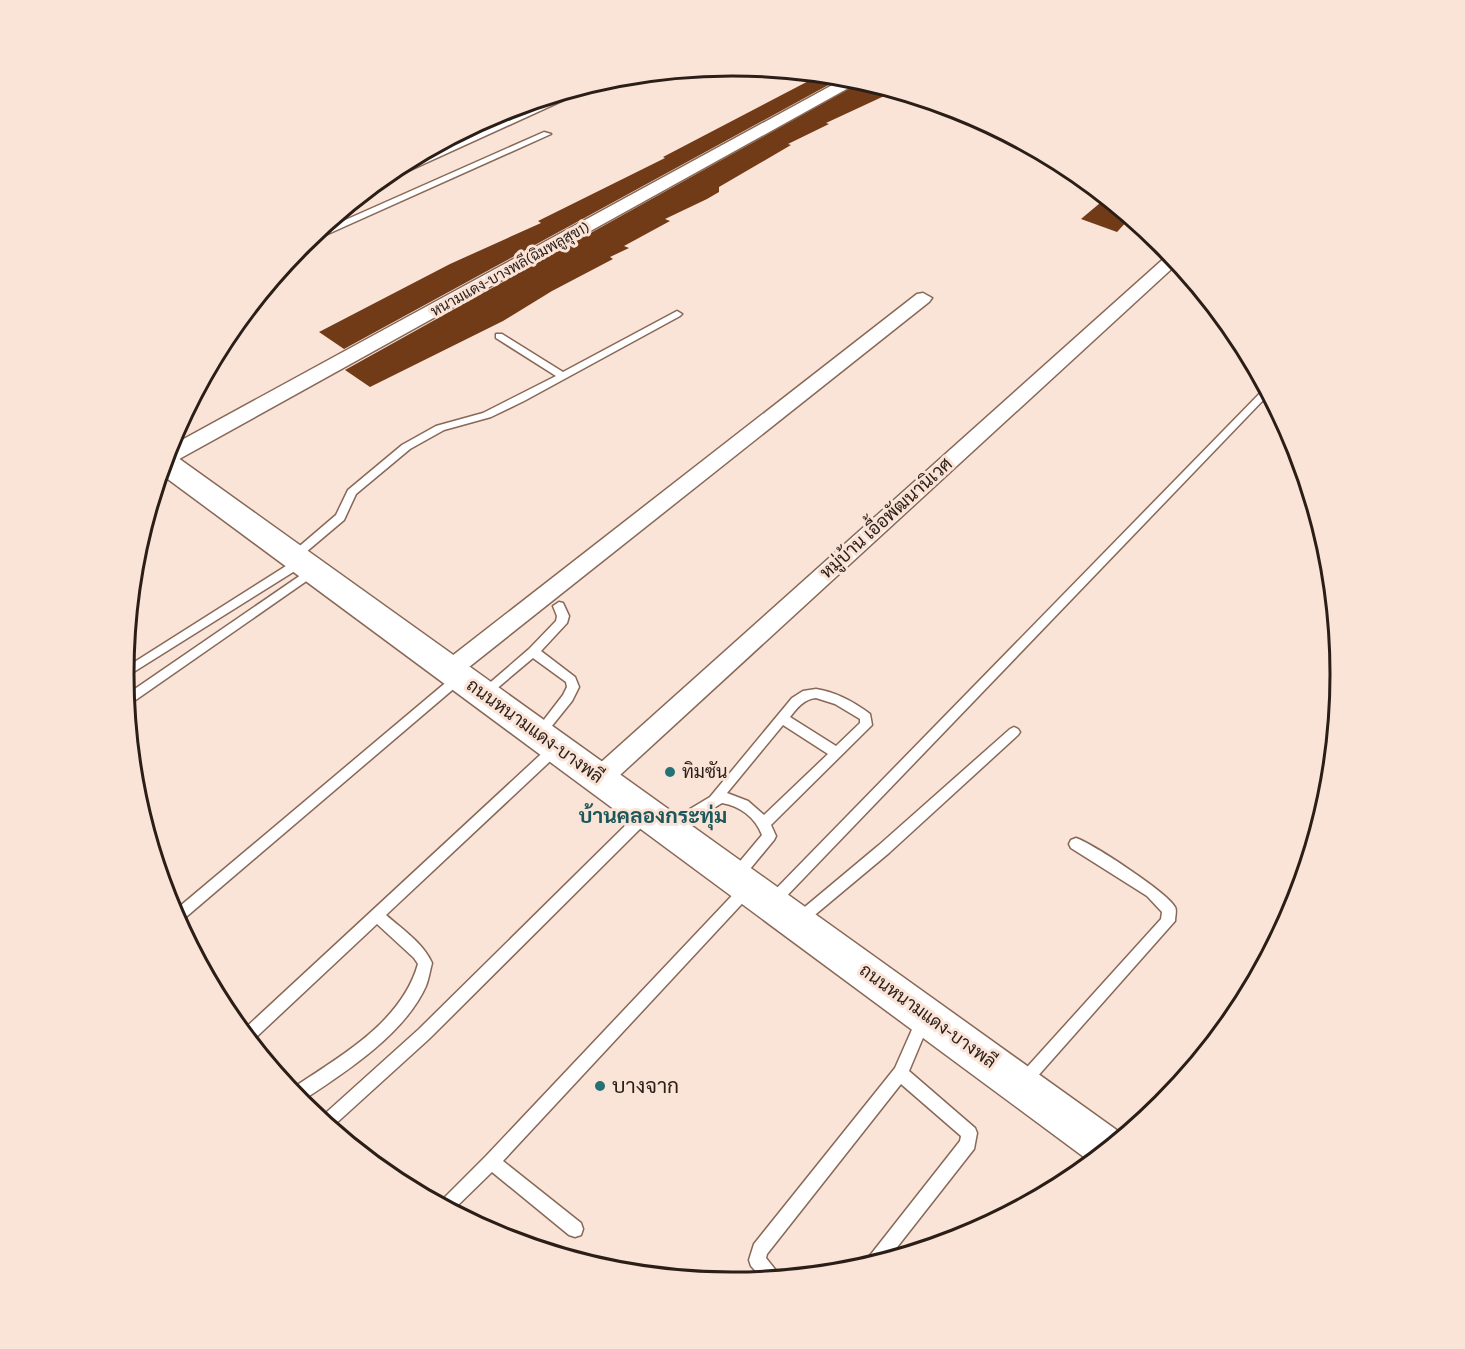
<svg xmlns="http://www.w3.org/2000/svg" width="1465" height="1349" font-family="Karla,Sarabun,sans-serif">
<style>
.building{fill:#723b18}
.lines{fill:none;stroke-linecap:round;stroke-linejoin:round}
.service-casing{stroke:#886857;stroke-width:3}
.minor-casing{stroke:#886857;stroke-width:3}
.secondary-casing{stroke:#886857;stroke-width:3}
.service{fill:#fff;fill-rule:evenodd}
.minor{fill:#fff;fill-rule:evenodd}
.secondary{fill:#fff;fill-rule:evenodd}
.poi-dot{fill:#267175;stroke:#fae3d7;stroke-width:2}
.labels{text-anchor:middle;stroke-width:6;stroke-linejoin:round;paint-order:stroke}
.far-street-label{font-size:15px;fill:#2b1e17;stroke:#fae3d7}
.street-label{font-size:18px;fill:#2b1e17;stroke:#fae3d7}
.poi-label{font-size:18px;fill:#2b1e17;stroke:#fae3d7;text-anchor:start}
.quarter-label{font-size:21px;font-weight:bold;fill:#1c585b;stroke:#fae3d7}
.near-poi-label{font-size:21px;fill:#2b1e17;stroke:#fae3d7;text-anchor:start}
.rim{fill:none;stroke:#2b1e17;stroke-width:3}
</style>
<rect width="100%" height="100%" fill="#fae3d7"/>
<g class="building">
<polygon points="820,75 843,77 344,349 319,332 450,264 541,223 538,221 665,158 663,157"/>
<polygon points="863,81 895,91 826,123 829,124 788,144 791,145 719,187 719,192 707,199 665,219 670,221 624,246 629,248 610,257 613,259 552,291 503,321 370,387 345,370"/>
<polygon points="1106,198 1130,218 1117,232 1081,219"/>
</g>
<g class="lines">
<defs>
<g id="service">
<polygon points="568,93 575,95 384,182 378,182 388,174"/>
<polygon points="544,132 551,134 310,242 305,242 316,233"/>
<polygon points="677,311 682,314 680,316 524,401 491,417 444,430 410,449 356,494 344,520 299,558 306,558 308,561 306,564 124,678 125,668 297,559 290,559 288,556 336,515 348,490 402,445 436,426 483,413 556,376 496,338 496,334 502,334 563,372"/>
<polygon points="1266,387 1269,394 778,905 773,907 768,905 766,901 768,897"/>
<polygon points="314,566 320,570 318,573 127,706 126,695"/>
<polygon points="559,602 563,603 569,616 567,623 541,651 575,677 579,687 572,701 543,737 535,737 533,734 563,695 567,687 566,682 533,658 488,696 480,696 478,693 529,649 556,621 557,616 553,606"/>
<polygon points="460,672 464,674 466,677 464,680 179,923 173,912 456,674"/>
<path d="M816 689C836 692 854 702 870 714L872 725 771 825 776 836 774 840 741 880 736 882 731 880 729 876 731 872 762 835C755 817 740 806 722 803L675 832 670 833 665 832 663 828 665 824 710 797 792 698 803 691ZM816 698 835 704 860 719V723L836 746 790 717C797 708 804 699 816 698ZM783 725 828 754 764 815 748 801 727 793Z"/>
<polygon points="1014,727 1018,729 1020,732 1018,735 889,853 804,924 799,926 794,924 792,920 794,916 879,845 1010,729"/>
<path d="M556 743 560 744 562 748 560 752 386 915C402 929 423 943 432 963 430 970 429 978 426 986 405 1034 343 1074 300 1102L290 1090C338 1057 401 1024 418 964L414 958 377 924 251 1042 242 1031 552 744Z"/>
<polygon points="645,810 650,811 652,815 650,819 429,1039 331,1128 319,1119 419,1029 640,811"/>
<path d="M1076 838C1093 844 1167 892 1175 907 1177 911 1175 916 1175 921L1029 1086 1024 1088 1019 1086 1016 1081 1019 1076 1161 919 1162 912 1147 896 1071 848 1069 844 1071 840Z"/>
<polygon points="747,883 752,885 754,889 752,893 503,1161 581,1223 583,1229 581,1235 575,1237 569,1235 492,1172 452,1211 438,1204 486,1156 742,885"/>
<polygon points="923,1014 928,1016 930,1021 909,1071 975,1128 977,1133 974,1149 887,1260 867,1267 868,1258 960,1141 961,1136 901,1084 767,1254 766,1258 782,1278 764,1280 751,1266 749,1260 754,1244 895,1068 918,1016"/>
</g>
<g id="minor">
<polygon points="847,77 861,81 172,463 163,464 169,447"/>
<polygon points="1170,253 1178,263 608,786 599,789 590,786 586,779 590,772"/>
<polygon points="923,293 932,298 929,302 459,675 451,678 443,675 439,669 443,663 917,294"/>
</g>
<polygon id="secondary" points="167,453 174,455 1125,1136 1092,1163 161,474"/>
</defs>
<use href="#service" class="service-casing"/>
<use href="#minor" class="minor-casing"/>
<use href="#secondary" class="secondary-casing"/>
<use href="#service" class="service"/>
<use href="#minor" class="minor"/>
<use href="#secondary" class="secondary"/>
</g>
<g class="poi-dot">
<circle cx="670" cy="772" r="6"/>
<circle cx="600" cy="1086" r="6"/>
</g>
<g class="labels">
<g class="far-street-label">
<text transform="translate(510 269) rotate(-29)" y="5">หนามแดง-บางพลี(ฉิมพลูสุข1)</text>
</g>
<g class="street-label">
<text transform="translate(886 518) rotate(-42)" y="6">หมู่บ้าน เอื้อพัฒนานิเวศ</text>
<text transform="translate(535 731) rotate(36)" y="6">ถนนหนามแดง-บางพลี</text>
<text transform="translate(928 1016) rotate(36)" y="6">ถนนหนามแดง-บางพลี</text>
</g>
<g class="poi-label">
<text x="682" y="778">ทิมซัน</text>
</g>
<g class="quarter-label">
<text x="653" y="823">บ้านคลองกระทุ่ม</text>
</g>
<g class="near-poi-label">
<text x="612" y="1093">บางจาก</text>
</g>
</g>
<path d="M0 0H1465V1349H0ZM134 674a598 598 0 1 1 1196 0a598 598 0 1 1-1196 0Z" fill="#fae3d7" fill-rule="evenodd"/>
<path class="rim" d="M134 674a598 598 0 1 1 1196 0a598 598 0 1 1-1196 0Z"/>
</svg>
